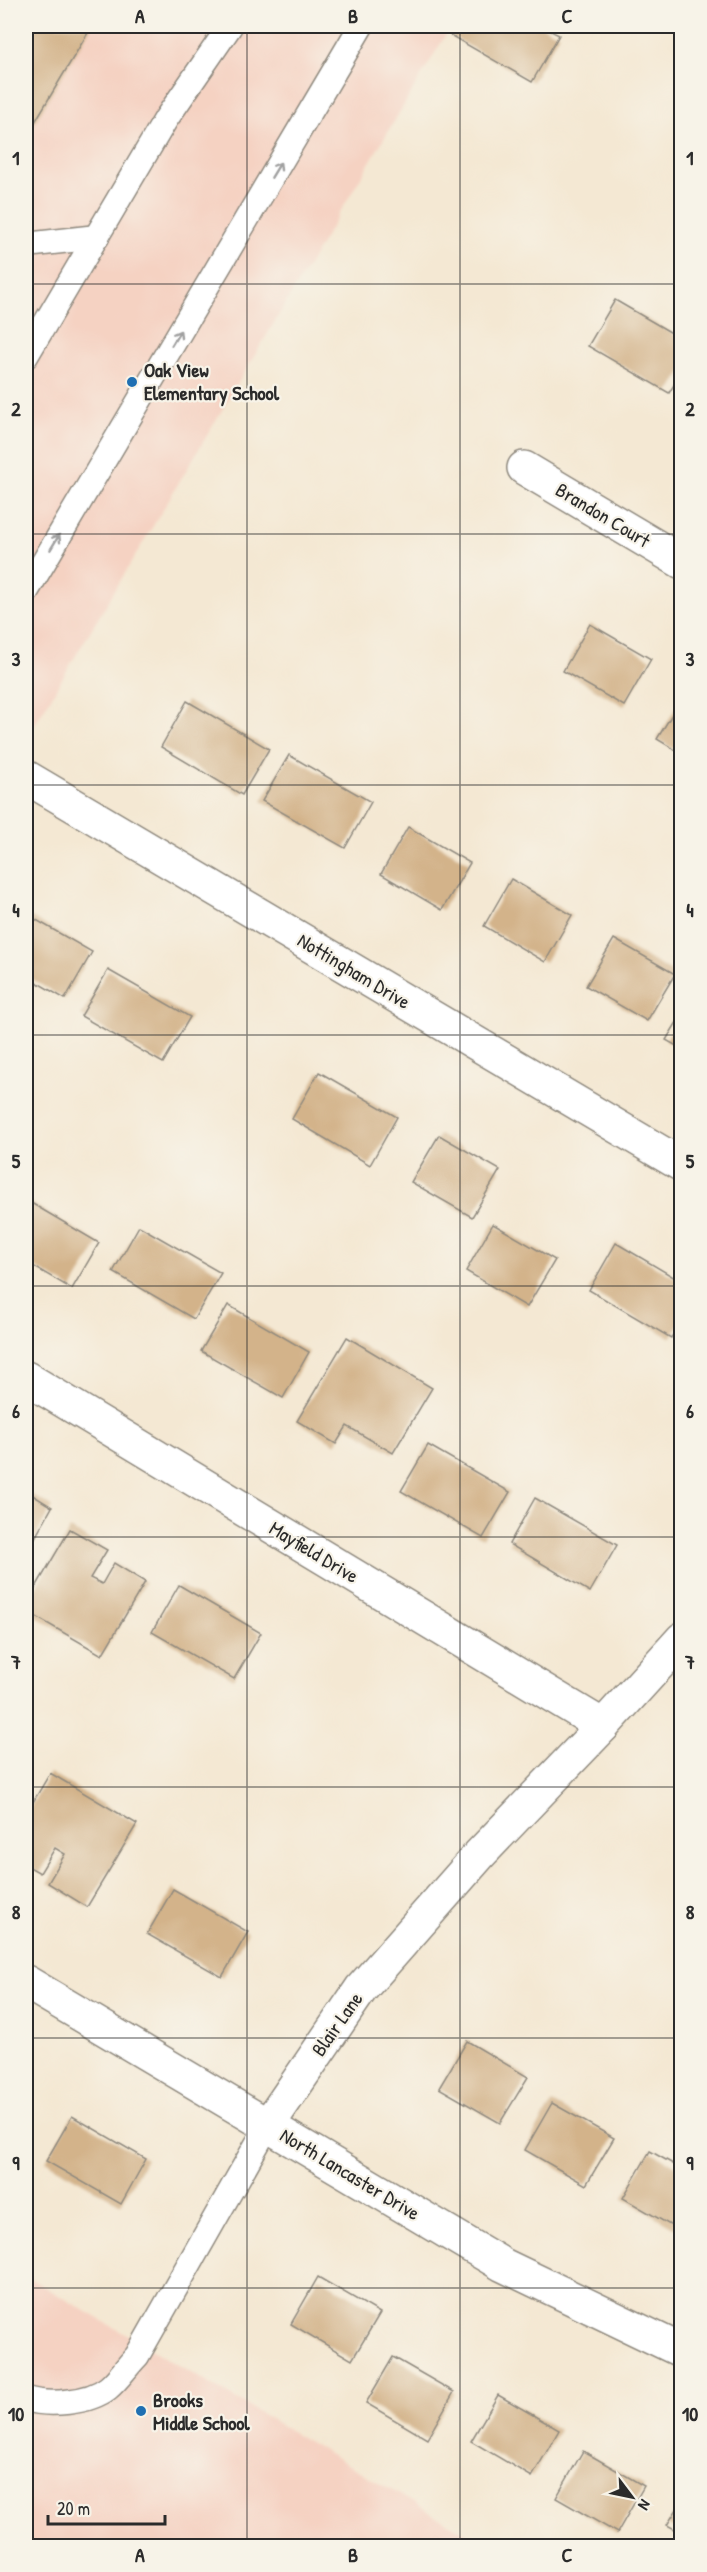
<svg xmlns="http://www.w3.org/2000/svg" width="707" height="2572" font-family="'Patrick Hand',sans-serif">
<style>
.built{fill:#f5d2c2}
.building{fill:#d3b38a}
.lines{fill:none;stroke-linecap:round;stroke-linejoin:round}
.service-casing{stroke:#908a7f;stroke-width:27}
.minor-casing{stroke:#908a7f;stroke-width:36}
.service{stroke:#fff;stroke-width:24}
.minor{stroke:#fff;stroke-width:33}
.oneway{stroke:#a0a0a0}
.grid{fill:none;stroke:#2b2b2b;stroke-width:1.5;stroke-opacity:0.55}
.poi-dot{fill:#1f6fb2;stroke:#f7f3e8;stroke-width:2}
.labels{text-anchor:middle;stroke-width:4.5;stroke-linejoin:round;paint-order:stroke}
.poi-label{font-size:20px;font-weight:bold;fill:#2b2b2b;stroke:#f7f3e8;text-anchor:start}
.street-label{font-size:20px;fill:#2b2b2b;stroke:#f7f3e8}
.neatline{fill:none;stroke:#2b2b2b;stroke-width:2}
.grid-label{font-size:20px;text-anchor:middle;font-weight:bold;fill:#2b2b2b}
</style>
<rect width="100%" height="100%" fill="#f7f3e8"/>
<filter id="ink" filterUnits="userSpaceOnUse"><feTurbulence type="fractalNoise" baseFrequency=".0167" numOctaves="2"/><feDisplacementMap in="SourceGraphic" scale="12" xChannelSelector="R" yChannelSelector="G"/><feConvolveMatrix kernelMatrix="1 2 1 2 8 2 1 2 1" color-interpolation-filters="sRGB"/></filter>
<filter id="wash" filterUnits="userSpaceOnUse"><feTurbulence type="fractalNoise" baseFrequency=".008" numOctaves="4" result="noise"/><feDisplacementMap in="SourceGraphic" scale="24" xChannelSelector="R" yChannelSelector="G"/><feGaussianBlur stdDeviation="1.35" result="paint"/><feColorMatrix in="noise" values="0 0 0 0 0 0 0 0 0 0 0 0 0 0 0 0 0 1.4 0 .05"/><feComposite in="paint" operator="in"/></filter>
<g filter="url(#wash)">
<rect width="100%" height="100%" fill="#f4e8d3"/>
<g class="built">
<polygon points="26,26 451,26 26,739"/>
<polygon points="26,2276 487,2546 26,2546"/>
</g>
<g id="blocks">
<g class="building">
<polygon points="26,26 92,26 26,137"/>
<polygon points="455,26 541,26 559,35 532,82 450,35"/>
<polygon points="615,300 682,339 682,372 669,393 588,346"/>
<polygon points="590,624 651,659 624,706 563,671"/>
<polygon points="682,698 682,754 657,739"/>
<polygon points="187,701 269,749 242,795 161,747"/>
<polygon points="289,755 371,802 345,848 262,801"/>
<polygon points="408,827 470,863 442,910 381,874"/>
<polygon points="511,879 572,915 545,962 484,926"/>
<polygon points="26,914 92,952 65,999 26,976"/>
<polygon points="614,939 675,974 647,1021 586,986"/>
<polygon points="108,970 190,1017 163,1063 81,1016"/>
<polygon points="682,1014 682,1049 666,1040"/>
<polygon points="319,1072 397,1117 370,1165 292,1119"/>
<polygon points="439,1135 500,1170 472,1217 411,1182"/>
<polygon points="26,1200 99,1243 72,1289 26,1262"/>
<polygon points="493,1224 555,1260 527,1307 466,1271"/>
<polygon points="139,1226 221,1273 194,1319 113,1272"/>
<polygon points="616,1243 682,1282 682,1320 671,1338 589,1290"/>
<polygon points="228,1305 309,1352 283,1398 201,1351"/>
<polygon points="347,1337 432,1388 393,1453 347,1426 336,1444 297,1421"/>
<polygon points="428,1445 510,1492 483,1538 401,1491"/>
<polygon points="26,1491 52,1507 26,1554"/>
<polygon points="535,1498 617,1545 590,1592 509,1544"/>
<polygon points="70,1529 107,1550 90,1578 102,1584 114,1563 145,1582 102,1655 26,1611 26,1604"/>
<polygon points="179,1585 261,1633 234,1679 152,1632"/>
<polygon points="50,1773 137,1824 87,1907 48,1883 65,1854 55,1848 40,1873 26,1865 26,1814"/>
<polygon points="173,1889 248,1932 222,1977 147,1934"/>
<polygon points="467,2041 528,2077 500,2123 439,2088"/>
<polygon points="552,2103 614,2138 586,2185 525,2150"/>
<polygon points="72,2116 146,2159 121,2204 46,2161"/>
<polygon points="650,2151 682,2169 682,2232 623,2198"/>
<polygon points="318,2277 380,2313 352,2360 291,2324"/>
<polygon points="393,2357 454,2392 427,2439 366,2403"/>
<polygon points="498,2395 559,2430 532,2477 471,2441"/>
<polygon points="583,2451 644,2486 617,2533 556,2498"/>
<polygon points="682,2501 682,2533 667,2525"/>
</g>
</g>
</g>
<g filter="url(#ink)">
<use href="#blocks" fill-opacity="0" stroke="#908a7f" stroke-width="1.5"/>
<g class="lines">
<defs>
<g id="service">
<polyline points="26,245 97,237"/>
<polyline points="26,356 166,119 230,26"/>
<polyline points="26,592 361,26"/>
<path d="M26 2399C48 2406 89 2403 108 2388 119 2379 127 2366 137 2356L268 2125"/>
</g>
<g id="minor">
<polyline points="524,468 682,562"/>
<polyline points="26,777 682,1165"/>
<polyline points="26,1378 603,1726"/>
<polyline points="26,1982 503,2265 682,2351"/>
<polyline points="268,2125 361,1989 480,1854 603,1726 682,1639"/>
</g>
</defs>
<use href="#service" class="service-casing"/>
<use href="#minor" class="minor-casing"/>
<use href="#service" class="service"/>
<use href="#minor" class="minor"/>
</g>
<defs><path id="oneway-shaft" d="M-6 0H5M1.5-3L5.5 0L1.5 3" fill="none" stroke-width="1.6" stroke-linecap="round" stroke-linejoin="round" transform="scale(1.5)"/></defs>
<g class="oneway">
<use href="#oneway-shaft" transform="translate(276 170) rotate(-59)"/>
<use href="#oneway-shaft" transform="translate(176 338) rotate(-59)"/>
<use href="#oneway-shaft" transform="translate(55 542) rotate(-59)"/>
</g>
</g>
<path class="grid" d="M247 26V2546M460 26V2546M26 284H682M26 534H682M26 785H682M26 1035H682M26 1286H682M26 1537H682M26 1787H682M26 2038H682M26 2288H682"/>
<g class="poi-dot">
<circle cx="132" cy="382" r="6"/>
<circle cx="141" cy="2411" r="6"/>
</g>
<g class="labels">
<g class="poi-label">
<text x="144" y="377">Oak View<tspan x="144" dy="23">Elementary School</tspan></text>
<text x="153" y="2407">Brooks<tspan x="153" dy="23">Middle School</tspan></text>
</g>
<g class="street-label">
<text transform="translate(603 515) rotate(31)" y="7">Brandon Court</text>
<text transform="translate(354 971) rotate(31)" y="7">Nottingham Drive</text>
<text transform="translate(314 1552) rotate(31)" y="7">Mayfield Drive</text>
<text transform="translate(337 2024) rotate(-55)" y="7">Blair Lane</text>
<text transform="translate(350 2174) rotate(31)" y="7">North Lancaster Drive</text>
</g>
</g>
<rect width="707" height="2572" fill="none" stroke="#f7f3e8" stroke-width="66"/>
<g transform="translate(632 2497) rotate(122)" stroke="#f7f3e8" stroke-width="4.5" paint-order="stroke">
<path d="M0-4.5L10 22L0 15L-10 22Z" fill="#2b2b2b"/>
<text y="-9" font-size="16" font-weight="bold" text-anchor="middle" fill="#2b2b2b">N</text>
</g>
<path d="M48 2515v9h117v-9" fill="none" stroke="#2b2b2b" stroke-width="3"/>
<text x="57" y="2515" font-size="18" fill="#2b2b2b" stroke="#f7f3e8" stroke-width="4.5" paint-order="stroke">20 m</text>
<rect x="33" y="33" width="641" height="2506" class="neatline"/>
<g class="grid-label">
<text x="140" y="23">A</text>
<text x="353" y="23">B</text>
<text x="567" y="23">C</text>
<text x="16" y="165">1</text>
<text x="690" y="165">1</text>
<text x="16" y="416">2</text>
<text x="690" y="416">2</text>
<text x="16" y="666">3</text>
<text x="690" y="666">3</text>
<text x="16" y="917">4</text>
<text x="690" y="917">4</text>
<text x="16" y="1168">5</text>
<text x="690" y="1168">5</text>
<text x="16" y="1418">6</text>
<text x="690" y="1418">6</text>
<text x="16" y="1669">7</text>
<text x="690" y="1669">7</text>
<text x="16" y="1919">8</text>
<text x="690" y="1919">8</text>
<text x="16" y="2170">9</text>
<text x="690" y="2170">9</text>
<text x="16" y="2421">10</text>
<text x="690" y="2421">10</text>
<text x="140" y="2562">A</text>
<text x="353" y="2562">B</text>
<text x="567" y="2562">C</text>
</g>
</svg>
